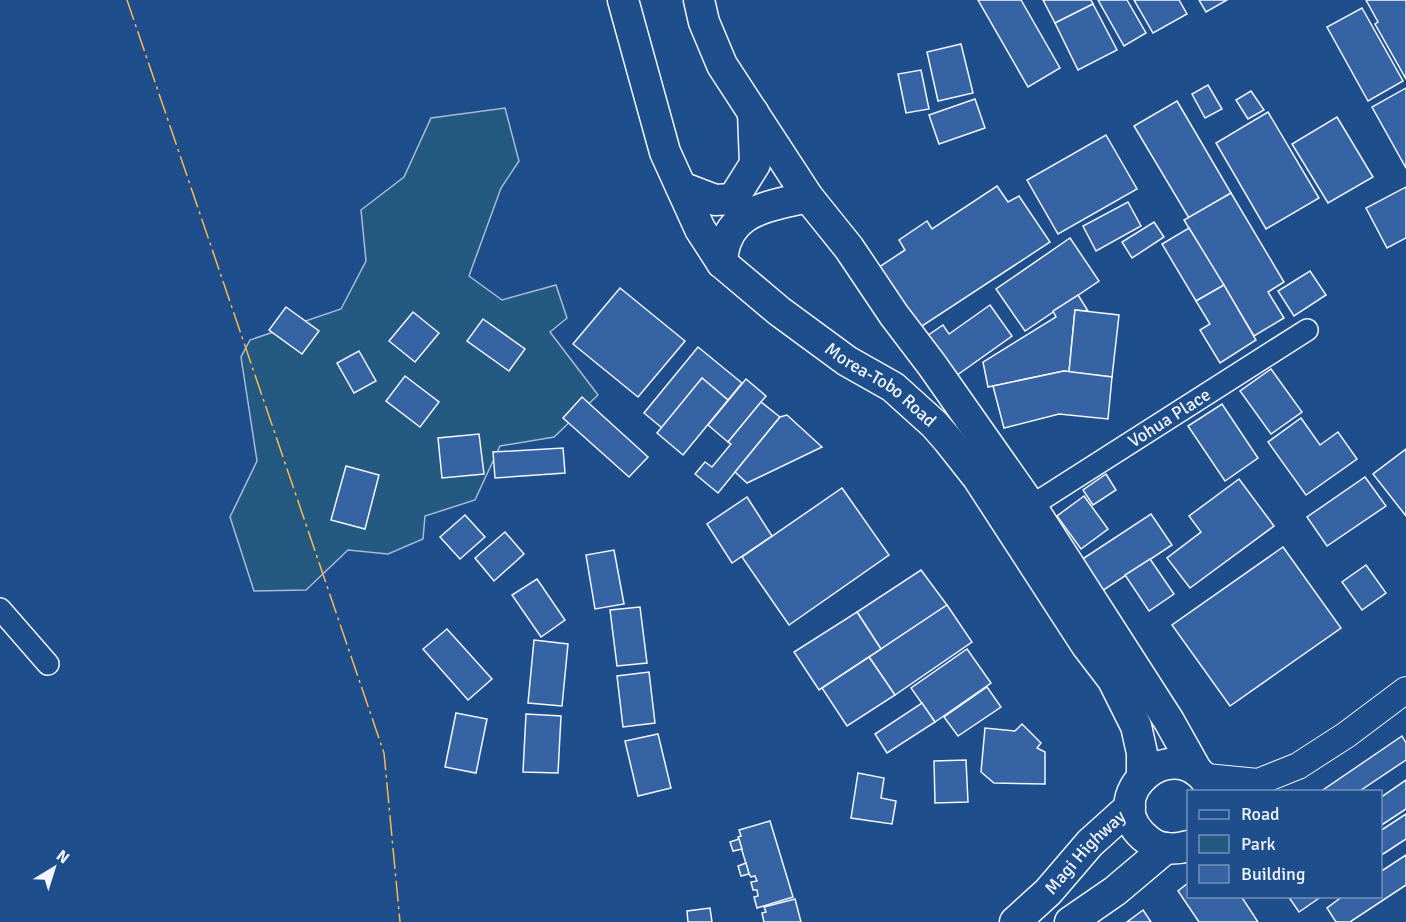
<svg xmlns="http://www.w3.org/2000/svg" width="1406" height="922" font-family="Signika,sans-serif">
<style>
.green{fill:#245a82;stroke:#a8bbd7;stroke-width:1.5}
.building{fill:#3563a3;stroke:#f2f6ff;stroke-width:1.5}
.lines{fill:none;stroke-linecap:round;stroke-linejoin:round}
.minor-casing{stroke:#f2f6ff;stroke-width:24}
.major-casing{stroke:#f2f6ff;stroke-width:28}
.highway-casing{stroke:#f2f6ff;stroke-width:33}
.minor{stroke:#1f4e8c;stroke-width:21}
.major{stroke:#1f4e8c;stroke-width:26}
.highway{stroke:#1f4e8c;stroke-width:30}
.power{stroke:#ffb74d;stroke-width:1.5;stroke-dasharray:21 4.5 3 4.5;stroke-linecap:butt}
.labels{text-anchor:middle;stroke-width:4.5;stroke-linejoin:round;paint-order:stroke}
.street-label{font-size:18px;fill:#f2f6ff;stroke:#1f4e8c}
</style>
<rect width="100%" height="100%" fill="#1f4e8c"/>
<polygon class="green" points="505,108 519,161 501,188 469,276 502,300 556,285 567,318 550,332 598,395 554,437 500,446 475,500 425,516 423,539 388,554 348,550 306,590 254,591 230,517 257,461 241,357 250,340 341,309 366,261 361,210 404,177 431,118"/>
<g class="building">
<polygon points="978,0 1021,0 1060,68 1028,87"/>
<polygon points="1043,0 1091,0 1093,4 1055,23"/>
<polygon points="1098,0 1127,0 1146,33 1124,46"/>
<polygon points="1134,0 1179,0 1187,14 1153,33"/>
<polygon points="1199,0 1227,0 1206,12"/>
<polygon points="1366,0 1406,0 1406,79 1375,24 1378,22"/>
<polygon points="1093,4 1117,50 1078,70 1055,23"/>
<polygon points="1362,8 1403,81 1368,101 1327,27"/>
<polygon points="961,44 973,93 938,101 927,52"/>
<polygon points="921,70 929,109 906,113 898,74"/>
<polygon points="1208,85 1222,109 1205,118 1192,94"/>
<polygon points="1406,88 1406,168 1372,107"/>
<polygon points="1251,91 1264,110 1248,119 1236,100"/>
<polygon points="975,99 985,128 939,144 929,115"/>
<polygon points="1177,101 1231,193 1189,218 1134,126"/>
<polygon points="1268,112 1319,198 1266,229 1216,143"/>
<polygon points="1337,117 1373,177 1328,203 1292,144"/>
<polygon points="1106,135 1137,189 1058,234 1027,180"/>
<polygon points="997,186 1008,202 1019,196 1050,242 913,332 873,271 905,250 899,240 927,221 932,229"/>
<polygon points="1406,187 1406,238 1387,248 1366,208"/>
<polygon points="1231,193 1284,282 1268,292 1284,318 1254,336 1184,220"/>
<polygon points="1128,202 1141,226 1096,251 1083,226"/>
<polygon points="1154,222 1164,237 1132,258 1122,242"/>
<polygon points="1189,228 1224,285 1196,301 1162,244"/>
<polygon points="1070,238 1099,281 1025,331 996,289"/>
<polygon points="1310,271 1326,295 1294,316 1278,291"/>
<polygon points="1224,285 1256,340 1220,363 1200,330 1210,324 1196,301"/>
<polygon points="620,288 685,341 638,397 573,344"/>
<polygon points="1078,295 1088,311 1075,310 1069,372 1064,371 988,387 983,362 1056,317 1053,311"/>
<polygon points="990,305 1012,336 953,378 924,338 943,325 949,334"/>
<polygon points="286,307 319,331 302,354 269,330"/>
<polygon points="1075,310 1119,315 1112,377 1069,372"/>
<polygon points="413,312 439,333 415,362 389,341"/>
<polygon points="483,319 525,349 509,371 467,341"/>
<polygon points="698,347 742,383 728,400 702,378 662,428 644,413"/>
<polygon points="359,351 376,381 354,393 337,363"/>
<polygon points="1271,369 1302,412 1271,434 1240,391"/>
<polygon points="1064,371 1112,377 1108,419 1059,414 1004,428 993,386"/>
<polygon points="405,376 439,402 420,427 386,401"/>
<polygon points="702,378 728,400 683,455 657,433"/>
<polygon points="746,379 766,396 728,442 708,425"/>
<polygon points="582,397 648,457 629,477 563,418"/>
<polygon points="761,402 780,417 718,493 695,474 705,462 712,467 731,444 728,442"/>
<polygon points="1222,404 1258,458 1225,481 1188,426"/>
<polygon points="787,415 822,447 747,483 735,472 780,417"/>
<polygon points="1301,418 1320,445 1338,432 1357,459 1306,495 1268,442"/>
<polygon points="479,434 484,474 442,478 438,438"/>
<polygon points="563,448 565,473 495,478 493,452"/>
<polygon points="1406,449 1406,516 1373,474"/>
<polygon points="346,466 379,475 365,529 331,520"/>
<polygon points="1106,474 1116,490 1093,505 1083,490"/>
<polygon points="1365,477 1386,506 1327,546 1307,517"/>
<polygon points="1239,479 1274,526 1190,588 1167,558 1201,532 1189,516"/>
<polygon points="842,488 889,555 789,625 742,557"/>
<polygon points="1084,496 1108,529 1081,549 1057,516"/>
<polygon points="747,497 772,536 732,563 707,524"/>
<polygon points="1151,514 1172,545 1099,593 1078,562"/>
<polygon points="465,515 485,537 460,559 440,537"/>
<polygon points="505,532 524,554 494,581 475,558"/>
<polygon points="1283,547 1341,628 1230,706 1172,625"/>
<polygon points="614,550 624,604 595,609 586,555"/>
<polygon points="1150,559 1174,594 1149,611 1125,575"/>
<polygon points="1366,565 1386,593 1362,610 1342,582"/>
<polygon points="921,570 947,605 881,649 857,612"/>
<polygon points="537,579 565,620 541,637 512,595"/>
<polygon points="947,605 972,642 895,695 869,657"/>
<polygon points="640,607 647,663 617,666 610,610"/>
<polygon points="857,612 881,649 819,690 794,652"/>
<polygon points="447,629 492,679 468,700 423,649"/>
<polygon points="534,640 568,644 562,706 528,703"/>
<polygon points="967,649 991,683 935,722 911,688"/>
<polygon points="869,657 895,695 847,726 822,688"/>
<polygon points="649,672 655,723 623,727 617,676"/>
<polygon points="987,687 1001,707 958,736 944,717"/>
<polygon points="922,703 935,722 887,753 875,734"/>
<polygon points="456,713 487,719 476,773 445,767"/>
<polygon points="526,714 561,716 558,773 523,772"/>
<polygon points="1022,724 1041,743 1037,748 1045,752 1045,784 994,783 981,772 985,728 1015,731"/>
<polygon points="658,734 671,788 638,796 625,741"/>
<polygon points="1402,736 1406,743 1406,760 1358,792 1320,792"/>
<polygon points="966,760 968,802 935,803 934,761"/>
<polygon points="858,773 884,778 881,798 896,801 892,824 851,818"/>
<polygon points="1406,780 1406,809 1380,826 1380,798"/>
<polygon points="1406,814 1406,839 1380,856 1380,831"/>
<polygon points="770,821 793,897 757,908 754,897 758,896 757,890 753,890 751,882 757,881 755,876 751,877 749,874 738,837 741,836 739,830"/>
<polygon points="739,839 742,849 733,851 730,842"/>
<polygon points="1406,855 1406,885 1350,922 1336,922 1327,908 1343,896 1380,896 1380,872"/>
<polygon points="746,863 749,874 741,876 738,866"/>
<polygon points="1188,883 1188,896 1241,896 1258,922 1199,922 1178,891"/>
<polygon points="1288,896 1322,896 1299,912"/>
<polygon points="795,899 801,922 764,922 762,913 766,912 764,907"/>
<polygon points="710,908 712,922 688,922 687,911"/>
<polygon points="1143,910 1151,922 1127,922"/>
</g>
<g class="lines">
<defs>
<g id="minor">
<path id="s1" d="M1031 506 1307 330"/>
<polyline points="0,609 48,664"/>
</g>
<polyline id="major" points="1206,777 1258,782 1298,766 1346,735 1406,690"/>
<g id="highway">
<path id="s2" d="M623 0 665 152 700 229 722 263 779 311 847 361 893 387 934 424 948 440 978 478 1087 646 1113 680 1136 726 1142 753V776"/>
<polyline points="699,0 704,22 722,65 808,197 849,248 894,315 932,365 1031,506 1169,721 1197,771"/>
<polyline points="681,187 715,200 733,199 755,164 753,112"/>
<path d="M722 263C724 210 767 207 808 197"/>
<path d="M1188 846C1176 850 1160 850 1149 841 1090 798 1179 722 1213 792"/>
<path id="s3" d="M1015 922 1048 892 1090 843 1130 807"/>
<polyline points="1070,922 1115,891 1166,848"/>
</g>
</defs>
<use href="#minor" class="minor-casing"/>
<use href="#major" class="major-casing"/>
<use href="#highway" class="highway-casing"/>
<use href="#minor" class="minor"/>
<use href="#major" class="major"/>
<use href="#highway" class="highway"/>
<polyline class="power" points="127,0 384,753 400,922"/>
</g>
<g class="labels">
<g class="street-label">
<text dy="6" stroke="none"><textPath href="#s2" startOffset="483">Morea-Tobo Road</textPath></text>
<text dy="6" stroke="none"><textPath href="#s1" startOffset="164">Vohua Place</textPath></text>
<text dy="6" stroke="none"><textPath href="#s3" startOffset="99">Magi Highway</textPath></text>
</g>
</g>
<rect x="1187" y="790" width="195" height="108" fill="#1f4e8c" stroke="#7391ba" stroke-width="1.5"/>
<rect x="1199" y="810" width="30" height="9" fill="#1f4e8c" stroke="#7391ba" stroke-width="1.5"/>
<text x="1241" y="820" font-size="18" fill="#f2f6ff">Road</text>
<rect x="1199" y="835" width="30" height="18" fill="#245a82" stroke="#7391ba" stroke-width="1.5"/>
<text x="1241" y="850" font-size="18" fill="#f2f6ff">Park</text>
<rect x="1199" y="865" width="30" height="18" fill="#3563a3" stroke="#7391ba" stroke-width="1.5"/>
<text x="1241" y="880" font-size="18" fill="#f2f6ff">Building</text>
<g transform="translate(54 868) rotate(38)" stroke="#1f4e8c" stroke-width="4.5" paint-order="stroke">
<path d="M0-4.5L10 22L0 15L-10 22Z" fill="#f2f6ff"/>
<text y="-9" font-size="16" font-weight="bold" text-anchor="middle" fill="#f2f6ff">N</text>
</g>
</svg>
